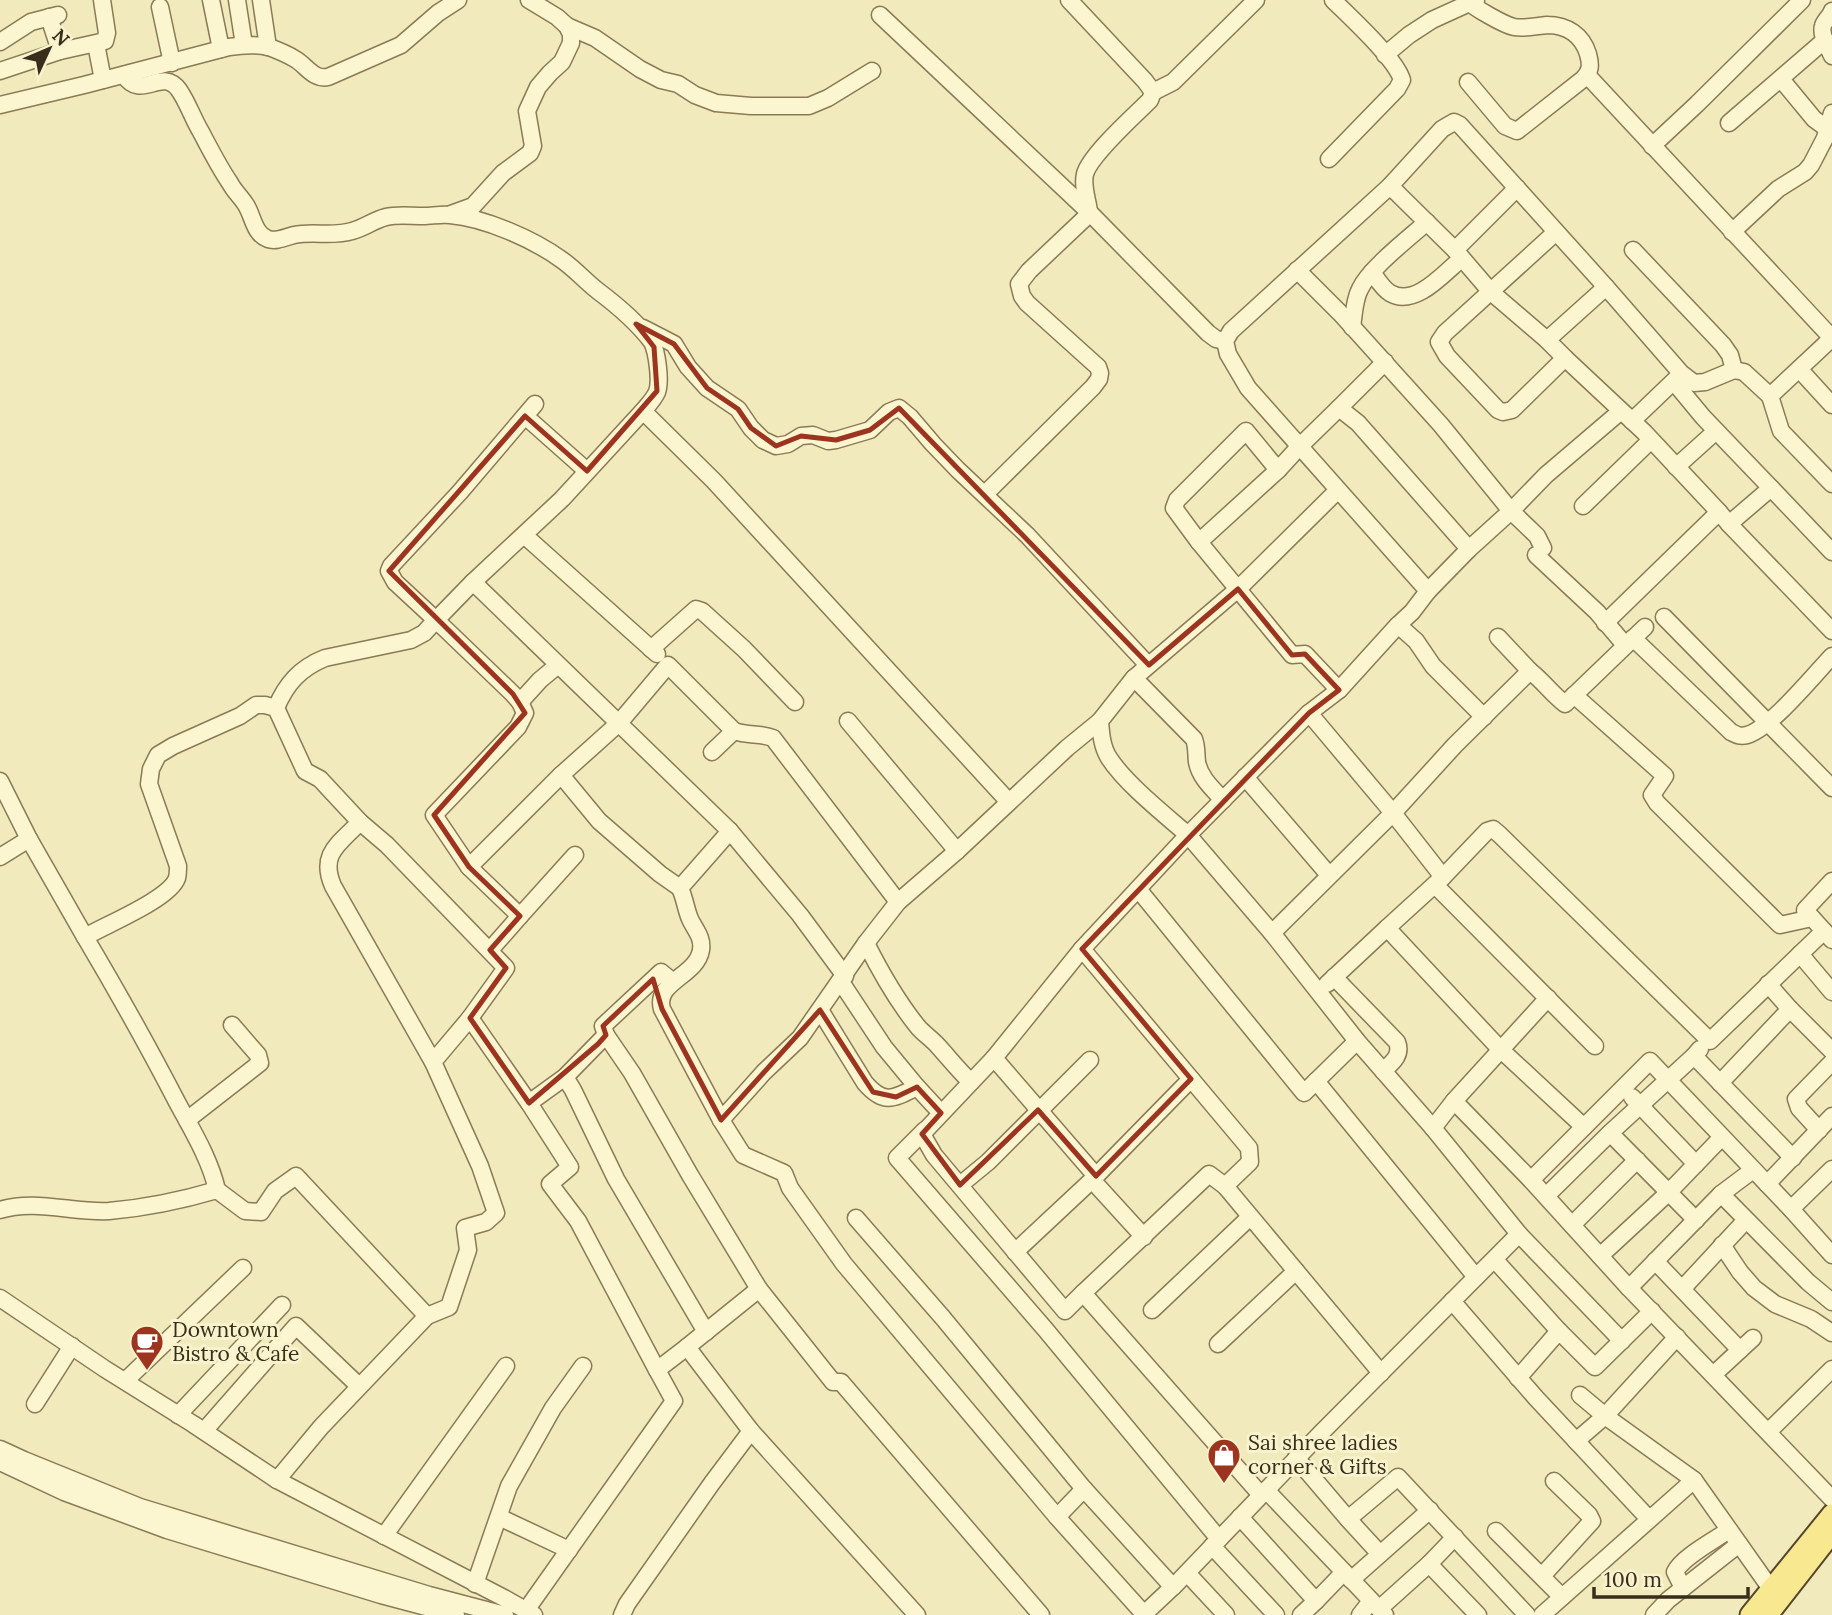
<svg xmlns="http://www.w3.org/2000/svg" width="1832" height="1615" font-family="Lora,serif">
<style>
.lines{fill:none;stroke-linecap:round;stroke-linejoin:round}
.minor-casing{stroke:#8a7a55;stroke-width:19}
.major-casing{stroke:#57462a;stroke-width:23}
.minor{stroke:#fbf6d0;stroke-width:16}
.major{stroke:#f8e991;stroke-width:19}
.marked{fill:none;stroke:#9d3420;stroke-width:5;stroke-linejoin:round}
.labels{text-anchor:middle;stroke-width:6;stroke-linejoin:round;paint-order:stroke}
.poi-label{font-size:21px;fill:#382e1b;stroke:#f8f3cd;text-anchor:start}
</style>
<rect width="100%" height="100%" fill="#f1eabd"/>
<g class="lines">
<defs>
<g id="minor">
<polyline points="211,0 221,49"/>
<polyline points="237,0 244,45"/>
<polyline points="261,0 268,47"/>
<path d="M1466 0C1473 7 1504 25 1514 27 1524 29 1536 26 1547 25 1567 25 1582 35 1588 54 1591 65 1591 71 1583 79L1517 131 1505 126 1468 82"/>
<polyline points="160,7 172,63"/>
<path d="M1832 11C1830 17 1824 21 1823 26 1820 35 1829 48 1832 56"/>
<polyline points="880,15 1089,212 1208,333 1216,339 1225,341"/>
<polyline points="49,17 60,51"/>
<polyline points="567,26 595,38 640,69 661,80 678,84 695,95 716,103 751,106 809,106 828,98 872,71"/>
<polyline points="0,42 31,22 58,15"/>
<polyline points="96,44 103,80"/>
<polyline points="1385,55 1409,35 1432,20 1476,0"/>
<polyline points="0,71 60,51 105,41 107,33 102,0"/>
<path d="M124 75C141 102 162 66 179 90 188 103 193 119 201 132 210 149 219 167 230 183 234 191 241 197 246 205 253 216 254 234 268 239 276 242 286 237 294 235 313 231 333 237 352 231 364 228 374 220 386 217 398 214 411 216 423 216 432 216 441 214 450 215 485 218 533 239 562 260 575 269 586 282 598 291 618 306 637 322 652 342 657 352 661 381 657 392 654 399 648 405 643 411L562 499 473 582"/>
<polyline points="1587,75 1831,337"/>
<polyline points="1781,79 1814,119 1832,132"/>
<polyline points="1153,92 1173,82 1256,0"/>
<path d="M0 105 84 85 229 47C242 45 256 44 269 47 277 50 287 54 295 59 306 65 313 80 328 77L401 45 438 13 458 0"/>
<polyline points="1729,123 1825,40"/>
<polyline points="1652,146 1697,104 1802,0"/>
<path d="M1329 159 1397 89 1402 80C1396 59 1351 18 1333 0"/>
<polyline points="1390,186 1442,129 1454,122 1460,125 1606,287 1681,373 1694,383 1705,382 1734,370 1744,372 1770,396 1832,338"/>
<polyline points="451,214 473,206 503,173 530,153 533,146 527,111 538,87 550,73 562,62 571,43 571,34 567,26 557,17 529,0"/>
<polyline points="1556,232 1445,333 1439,342 1447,356 1498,410 1503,412 1512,410 1565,358"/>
<polyline points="1732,232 1778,189 1805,172 1811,165 1825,138 1832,113"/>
<polyline points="1455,250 1517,188"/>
<polyline points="1633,250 1723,345 1730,355 1734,370"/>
<polyline points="1297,270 1340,313 1441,425 1511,511 1537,536 1543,548"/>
<path d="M1372 272C1377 279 1383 289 1390 293 1415 308 1444 273 1461 259"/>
<path d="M1352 327C1354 315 1354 300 1360 289 1370 268 1409 238 1427 222"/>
<polyline points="643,328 674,344 688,367 707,388 738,409 751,428 763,440 776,446 788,444 801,436 813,435 828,441 836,440 870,430 889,412 899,408 910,417 933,444 958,470 1027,535 1148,665"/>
<polyline points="1547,340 1606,287"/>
<polyline points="1800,370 1832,405"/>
<polyline points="1674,382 1703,417 1771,488"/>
<polyline points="1770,396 1781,431 1832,484"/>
<polyline points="1339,408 1385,362"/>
<polyline points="643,411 714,481 1009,802"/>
<path d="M1621 411 1546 475 1511 511 1469 549 1428 591 1412 612 1398 625 1339 690 1309 713 1393 813 1455 745 1530 671C1543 681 1552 694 1565 704L1645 627"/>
<polyline points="525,416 587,471"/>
<polyline points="1632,421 1680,375"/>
<polyline points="1676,467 1716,431"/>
<path d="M985 494 1093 387 1099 379 1100 373 1098 367 1027 303 1022 296 1019 284 1029 271 1085 218 1089 212C1088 200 1082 187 1085 174 1090 155 1134 116 1150 100L1153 92 1145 81 1069 0"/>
<polyline points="1583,506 1651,440"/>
<polyline points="1729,524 1832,631"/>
<polyline points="524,535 657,654"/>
<polyline points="1199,542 1174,508 1177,500 1246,431 1278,470"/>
<polyline points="1536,555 1597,612 1625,645"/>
<polyline points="1428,591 1248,388 1228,354 1225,341 1231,331 1390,186 1455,250 1491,292 1547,340 1565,358 1644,432 1719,512"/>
<polyline points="1664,617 1832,788"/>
<polyline points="1605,623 1719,512 1729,524 1771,488 1832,552"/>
<polyline points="1398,625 1416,641 1433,666 1484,717"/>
<polyline points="1498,637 1530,671"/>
<path d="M1633 638 1731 732C1737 735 1740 737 1747 735 1770 729 1814 675 1832 656"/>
<polyline points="651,649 696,609 702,611 744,649 795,702"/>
<path d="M1134 678 1194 739C1197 747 1196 754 1197 762 1200 778 1213 789 1223 800"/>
<polyline points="1339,690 1305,654 1292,655 1199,542 1278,470 1299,447 1339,408 1358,423 1469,549"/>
<polyline points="1574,695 1665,776 1652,795 1657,803 1780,925 1812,918"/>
<polyline points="520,702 540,680 558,665"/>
<path d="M276 708C286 684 300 668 325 658L411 640 424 633 436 620 395 582 389 571 391 566 460 492 535 404"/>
<path d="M1309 713 1188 835C1164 814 1126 784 1109 758 1102 747 1101 734 1100 721L1134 678 1238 589 1338 490"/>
<polyline points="848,721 957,851"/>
<path d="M734 731C748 736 760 733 773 738L898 902"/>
<polyline points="561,775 599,821 660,874 680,888 730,831 800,915 845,976"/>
<polyline points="1245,777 1329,875"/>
<polyline points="0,781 29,839 85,937"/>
<path d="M360 822C339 844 319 854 333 886L433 1062"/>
<polyline points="0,857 29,839"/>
<polyline points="469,867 434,815 518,727 525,713 520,702 513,694 436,620 473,582 730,831"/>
<polyline points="1832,881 1805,910 1832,940"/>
<polyline points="1435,885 1595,1046"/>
<path d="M680 888C685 899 686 910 690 919 695 930 703 937 701 950 697 976 654 982 662 1009L721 1120 743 1155 784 1173 790 1188 844 1264 1057 1517"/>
<polyline points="1138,889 1304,1093 1357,1041"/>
<polyline points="520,916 575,855"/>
<polyline points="1272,933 1393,813 1443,877"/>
<polyline points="866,943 898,902 957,851 1067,748 1100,721"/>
<polyline points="490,950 520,916 469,867 561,775 619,723 668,665 734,731 712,752"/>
<polyline points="1800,954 1832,992"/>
<path d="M1334 977 1397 1042C1402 1055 1393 1062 1383 1071"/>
<polyline points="841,982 884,1047 917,1087 941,1113"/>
<polyline points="1327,984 1387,928"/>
<polyline points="1768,984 1790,1009 1832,1051"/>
<path d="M820 1010 865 1083C884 1105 893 1099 917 1087"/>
<polyline points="606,1035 632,1073 690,1175 759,1289"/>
<polyline points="1700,1049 1694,1056 1793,1158"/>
<polyline points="994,1058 1082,949"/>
<polyline points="565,1077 606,1035 603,1026 661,972 673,982"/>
<polyline points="1316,1081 1476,1277"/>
<polyline points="1720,1083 1790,1009"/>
<polyline points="1632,1097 1696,1164"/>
<polyline points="1454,1101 1548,998"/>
<polyline points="187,1120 260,1063 258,1055 232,1025"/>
<path d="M721 1120 764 1072 800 1038 866 943C881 973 897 1001 918 1027 924 1034 932 1039 938 1046 949 1058 959 1071 971 1082"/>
<polyline points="1584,1127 1500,1049 1387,928 1443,877 1487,831 1493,829 1499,834 1710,1041 1824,931"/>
<polyline points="925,1130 897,1158 1045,1329 1219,1539"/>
<polyline points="1819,1130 1799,1108 1796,1099 1832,1062"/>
<polyline points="1610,1133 1696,1220"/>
<polyline points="1531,1180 1650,1061 1791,1209 1832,1255"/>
<polyline points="1767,1184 1832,1116"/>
<polyline points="960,1185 988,1162 1090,1060"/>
<polyline points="1225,1186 1209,1174 1083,1293 1261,1495"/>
<path d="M217 1190C210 1159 192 1130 177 1102 148 1046 117 991 85 937 105 925 170 899 177 878 178 874 178 870 178 866L149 784 151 769 158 755 173 746 240 716 256 705H265L276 708 305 771 320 779 360 822 387 845 506 968 470 1018"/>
<polyline points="1721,1194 1808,1282 1832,1302"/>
<polyline points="1546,1196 1610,1133 1694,1056"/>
<polyline points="1791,1209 1832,1169"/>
<path d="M0 1210C34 1199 74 1213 109 1211 144 1208 183 1200 217 1190L245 1211 261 1212 275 1191 296 1176 427 1316"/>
<polyline points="856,1218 943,1318 1084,1489"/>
<polyline points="1572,1225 1637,1160"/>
<polyline points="1519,1234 1622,1341"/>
<polyline points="1144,1237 1092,1180 1191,1079"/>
<polyline points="1722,1245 1740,1272 1754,1288 1775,1304 1811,1319 1832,1333"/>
<polyline points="1015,1252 1092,1180"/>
<polyline points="1600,1256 1668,1193 1722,1137"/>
<polyline points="1495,1260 1559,1331"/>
<polyline points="1655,1261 1740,1350"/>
<polyline points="1629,1288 1721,1194 1753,1170"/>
<polyline points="1683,1288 1746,1220"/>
<polyline points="1083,1293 1065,1311 934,1155 922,1134 994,1058 1096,1176"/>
<polyline points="0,1298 105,1369 193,1424 277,1480 504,1598 534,1615"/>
<polyline points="1452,1301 1536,1398 1649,1519"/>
<polyline points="1152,1310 1250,1217"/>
<polyline points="1218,1344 1296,1271"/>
<polyline points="657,1370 578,1221 550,1184 570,1167 529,1103 565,1077 573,1090 616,1179 706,1332"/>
<polyline points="1381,1373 1225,1186 1250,1162 1249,1148 1082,949 1188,835 1272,933 1357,1041 1433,1128"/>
<polyline points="1713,1375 1753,1338"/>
<polyline points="1518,1378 1559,1331 1595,1367 1652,1311"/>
<polyline points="125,1381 243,1268"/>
<polyline points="1580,1395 1605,1416 1694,1480"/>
<polyline points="35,1404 72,1346"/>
<polyline points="178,1415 282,1305"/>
<polyline points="204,1431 296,1326 359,1386"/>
<polyline points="1768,1432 1832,1369"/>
<polyline points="1576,1441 1605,1416 1677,1337"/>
<polyline points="0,1449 24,1460 140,1507 429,1595 505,1615"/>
<polyline points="1296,1458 1348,1519 1398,1477 1527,1615"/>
<polyline points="0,1462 64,1492 167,1530 381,1595 456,1615"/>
<polyline points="277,1480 321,1427 427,1316 449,1307 468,1250 465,1228 486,1222 496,1213 480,1166 433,1062 470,1018 529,1103"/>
<polyline points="1266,1490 1385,1615"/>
<polyline points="499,1517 569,1550"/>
<polyline points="1240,1517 1316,1601 1344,1572"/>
<polyline points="1348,1519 1380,1554"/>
<polyline points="1496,1531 1562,1597"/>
<polyline points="384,1536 506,1366"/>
<polyline points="1212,1546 1276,1615"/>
<polyline points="1429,1564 1455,1537"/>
<polyline points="1187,1573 1226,1615"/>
<polyline points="1542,1576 1592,1521 1589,1515 1554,1481"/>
<polyline points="1351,1580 1430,1510"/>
<polyline points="475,1584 509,1486 553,1408 583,1366"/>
<path d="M1683 1588 1675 1572C1682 1557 1715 1540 1729 1530"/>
<polyline points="527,1609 674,1401 657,1370 687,1347"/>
<polyline points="1379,1609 1429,1564 1478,1615"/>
<polyline points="1144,1614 1057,1517 1084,1489 1173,1587"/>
<polyline points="622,1615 627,1604 712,1483 751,1431"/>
<polyline points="917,1615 751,1431 687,1347 759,1289 833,1382 841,1382 1041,1615"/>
<polyline points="1143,1615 1176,1584 1321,1433 1519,1234 1433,1128 1454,1101 1531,1180 1629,1288 1832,1499"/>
<polyline points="1301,1615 1316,1601"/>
<polyline points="1360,1615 1371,1601"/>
<polyline points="1542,1615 1694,1480 1771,1589"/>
<polyline points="1654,1615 1668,1600 1739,1544"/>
</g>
<g id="major">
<polyline points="1750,1615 1832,1514"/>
<polyline points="1768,1615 1829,1537"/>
</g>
</defs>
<use href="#minor" class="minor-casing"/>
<use href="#major" class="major-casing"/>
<use href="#minor" class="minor"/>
<use href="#major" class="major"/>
</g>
<path class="marked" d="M636 324 674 344 707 388 738 409 751 428 776 446 801 436 836 440 870 430 899 408 1149 665 1238 589 1292 655 1305 654 1339 690 1309 713 1082 949 1191 1079 1096 1176 1038 1110 960 1185 922 1134 941 1113 917 1087 896 1097 873 1092 820 1010 721 1120 662 1009 653 979 603 1026 606 1035 598 1044 529 1103 470 1018 506 968 490 950 520 916 469 867 434 815 525 713 513 694 389 571 525 416 587 471 657 391 654 347Z"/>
<defs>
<symbol id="cafe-pin" viewBox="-11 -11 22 30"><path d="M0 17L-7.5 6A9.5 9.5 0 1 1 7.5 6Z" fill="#9d3420" stroke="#f8f3cd"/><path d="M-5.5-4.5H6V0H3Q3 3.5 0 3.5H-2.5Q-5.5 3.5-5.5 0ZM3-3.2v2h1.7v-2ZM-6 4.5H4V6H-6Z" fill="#fff"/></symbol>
<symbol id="shop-pin" viewBox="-11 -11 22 30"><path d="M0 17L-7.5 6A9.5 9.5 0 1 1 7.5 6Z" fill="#9d3420" stroke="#f8f3cd"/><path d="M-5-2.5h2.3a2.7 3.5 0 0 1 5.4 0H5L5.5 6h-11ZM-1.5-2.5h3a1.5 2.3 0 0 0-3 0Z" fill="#fff"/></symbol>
</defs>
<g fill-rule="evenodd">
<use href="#cafe-pin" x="128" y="1323" width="38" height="52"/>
<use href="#shop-pin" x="1205" y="1436" width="38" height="52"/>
</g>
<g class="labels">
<g class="poi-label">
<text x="172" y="1337">Downtown<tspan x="172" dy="24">Bistro &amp; Cafe</tspan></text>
<text x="1248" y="1450">Sai shree ladies<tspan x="1248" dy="24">corner &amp; Gifts</tspan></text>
</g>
</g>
<g transform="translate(49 49) rotate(46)" stroke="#f8f3cd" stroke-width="5" paint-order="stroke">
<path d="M0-5L12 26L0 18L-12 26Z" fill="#382e1b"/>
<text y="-10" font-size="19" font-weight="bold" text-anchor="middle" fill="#382e1b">N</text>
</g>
<path d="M1594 1587v10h154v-10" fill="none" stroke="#382e1b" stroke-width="3.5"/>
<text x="1604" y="1587" font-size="21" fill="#382e1b" stroke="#f8f3cd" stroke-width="5" paint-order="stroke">100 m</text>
</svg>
